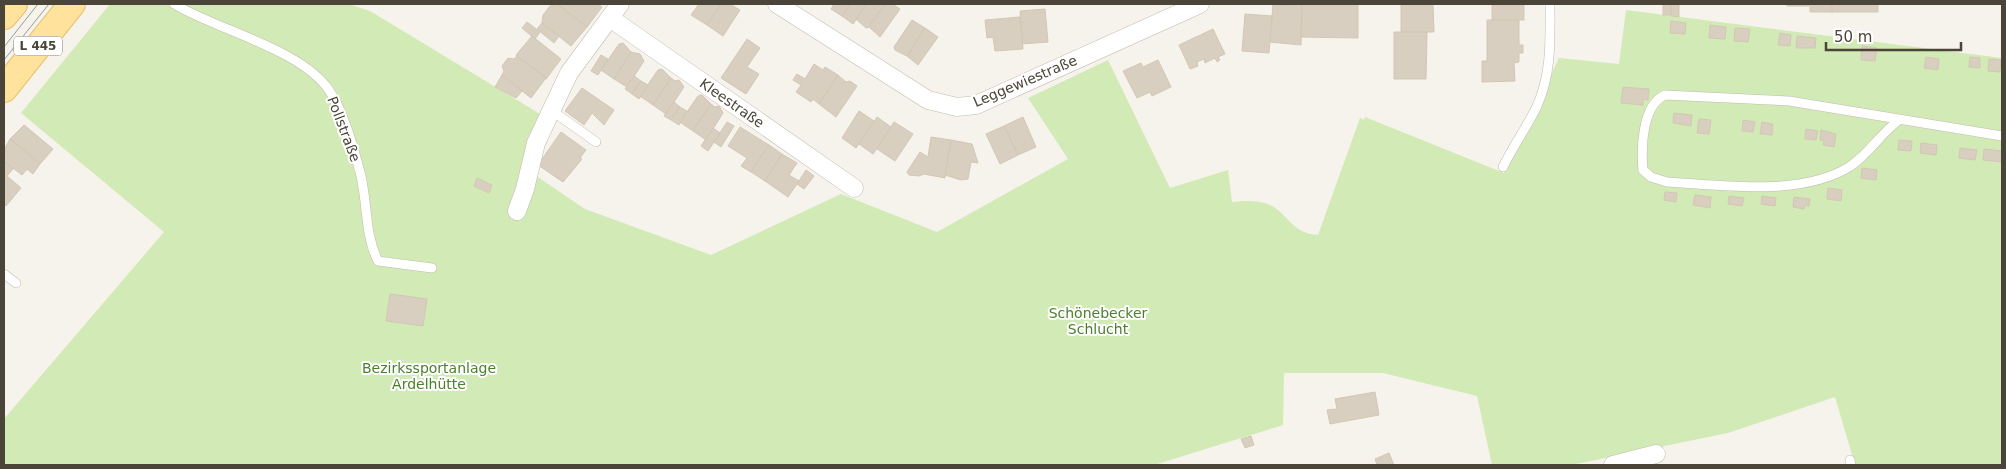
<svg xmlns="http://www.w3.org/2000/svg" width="2006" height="469" font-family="'DejaVu Sans',sans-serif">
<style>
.green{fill:#d2eab5}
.building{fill:#d8cfc1;stroke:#d3c7b4}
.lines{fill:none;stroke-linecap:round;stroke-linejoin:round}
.lane-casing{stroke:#c2bbae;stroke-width:10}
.street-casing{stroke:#c2bbae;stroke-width:19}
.primary-casing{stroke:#e6c16a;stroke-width:28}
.lane{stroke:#fff;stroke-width:9}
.street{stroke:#fff;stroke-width:18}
.primary{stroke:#ffe39c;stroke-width:26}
.tram{stroke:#9a9a9a;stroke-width:1}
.labels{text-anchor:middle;stroke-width:4;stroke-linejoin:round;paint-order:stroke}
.shield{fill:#fff;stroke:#817c74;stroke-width:1}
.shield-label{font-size:12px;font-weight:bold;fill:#4b4439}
.street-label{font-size:14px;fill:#4b4439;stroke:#fff}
.park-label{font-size:14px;fill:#4a7f2a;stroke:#fff}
</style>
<rect width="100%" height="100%" fill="#f6f3ec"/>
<path class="green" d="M110 4H349L370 11 545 117 523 167 585 209 711 255 841 194 937 232 1068 159 1028 98 1108 60 1170 188 1228 170 1232 202C1242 201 1254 200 1264 203 1286 208 1290 234 1318 235L1360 118 1364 120 1365 117 1504 173 1559 58 1619 64 1626 10 2002 58V465H1855L1835 397 1728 433 1571 465H1492L1477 396 1383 373H1284L1283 425 1154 465H4V419L164 232 21 113Z"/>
<g class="building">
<polygon points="557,4 587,27 571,46 542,23 543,15 550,6"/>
<polygon points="557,4 598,4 602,7 587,27"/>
<polygon points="699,4 721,4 707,25 691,15"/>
<polygon points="721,4 730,4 740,10 723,36 707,25"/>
<polygon points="834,4 850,4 842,16 831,9"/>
<polygon points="850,4 866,4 853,24 842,16"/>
<polygon points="866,4 885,4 869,27 866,28 856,19"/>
<polygon points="885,4 892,4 900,9 880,37 869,27"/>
<polygon points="1273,4 1294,6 1294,4 1302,4 1301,45 1270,42"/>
<polygon points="1302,4 1358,4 1358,38 1301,37"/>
<polygon points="1401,4 1433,4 1434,32 1401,32"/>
<rect x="1492" y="4" width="32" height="16"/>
<rect x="1663" y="4" width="8" height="11"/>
<polygon points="1671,4 1679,4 1679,17 1671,16"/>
<polygon points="1787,4 1832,4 1833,12 1810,12 1810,6 1787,6"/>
<rect x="1832" y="4" width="46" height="8"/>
<polygon points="1045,9 1048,42 1022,44 1020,11"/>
<polygon points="1245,14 1272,16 1269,53 1242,51"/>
<polygon points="1020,17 1023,49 995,51 993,37 987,38 985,20"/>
<polygon points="912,20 925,28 907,56 895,50 894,47"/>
<polygon points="1487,20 1519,20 1519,45 1523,45 1523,53 1519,53 1519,62 1514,63 1515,81 1482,82 1482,61 1487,61"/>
<polygon points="1671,21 1686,23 1685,34 1670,33"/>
<polygon points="527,22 540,32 535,39 522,28"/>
<polygon points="542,23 559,36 554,43 537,29"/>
<polygon points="1710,25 1726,27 1725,39 1709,38"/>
<polygon points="925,28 938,37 918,65 907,56"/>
<polygon points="1735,28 1750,29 1748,42 1734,41"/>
<polygon points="1213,29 1225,54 1218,57 1220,60 1217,62 1215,58 1205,63 1204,59 1197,62 1198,66 1190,69 1179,45"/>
<polygon points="1394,32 1427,32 1426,79 1394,79"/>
<polygon points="1780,33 1791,35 1790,46 1778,45"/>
<polygon points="532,36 561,59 546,79 516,55"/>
<polygon points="1797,36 1816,38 1815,48 1796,48"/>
<polygon points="747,39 760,48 747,67 759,74 746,94 721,78"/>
<polygon points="623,43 631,52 614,79 601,70 619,44"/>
<polygon points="1862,46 1877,48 1875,61 1861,60"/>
<polygon points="631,52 640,54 644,61 627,87 614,79"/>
<polygon points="601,55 608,59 598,75 591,71"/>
<polygon points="517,56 546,78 531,98 502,75 504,71 502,66 508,58 514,59"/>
<polygon points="1926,57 1939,59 1938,70 1924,68"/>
<polygon points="1970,57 1980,58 1980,68 1969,67"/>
<polygon points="1989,59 2001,60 2000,72 1988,71"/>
<polygon points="1158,60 1171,87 1152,96 1150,92 1137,98 1123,71 1141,63 1143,67"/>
<polygon points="814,64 823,70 825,67 838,75 819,104 813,99 811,102 796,92 801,85 793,80 797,74 805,79"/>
<polygon points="662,69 671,78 653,105 640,96 658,70"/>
<polygon points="502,75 522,91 516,98 495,87"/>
<polygon points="838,75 846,82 850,81 857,86 836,117 819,104"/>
<polygon points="634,76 641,81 632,94 625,89"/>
<polygon points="671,78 675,81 679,80 684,87 666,114 653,105"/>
<polygon points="641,81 648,85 639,99 632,94"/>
<polygon points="1623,87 1649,89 1648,100 1643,99 1643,105 1621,103"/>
<polygon points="582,88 614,110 604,125 592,113 584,125 565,111"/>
<polygon points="702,95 711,104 693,131 680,122 698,96"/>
<polygon points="674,102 680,107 671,120 664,116"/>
<polygon points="711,104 715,107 719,106 723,113 706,140 693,131"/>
<polygon points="680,107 687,111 679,125 671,120"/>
<polygon points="859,111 874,121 856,148 842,138"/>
<polygon points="1674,113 1692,115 1691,126 1673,123"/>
<polygon points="877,117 891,127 873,154 859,144"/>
<polygon points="1023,117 1036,147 1018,155 1004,126"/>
<polygon points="1699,119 1711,120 1709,134 1697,133"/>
<polygon points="1743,120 1755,122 1753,132 1742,131"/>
<polygon points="727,122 734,126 721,147 714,142"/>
<polygon points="894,122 913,134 895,161 877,149"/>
<polygon points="1762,122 1773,124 1772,135 1760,134"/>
<polygon points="24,125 53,149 40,164 10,139"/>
<polygon points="1004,126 1018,155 1000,164 986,134"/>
<polygon points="740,127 769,145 751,172 741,166 747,158 728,146"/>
<polygon points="713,128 720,133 708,151 701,146"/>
<polygon points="1806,129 1818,131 1816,140 1805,139"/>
<polygon points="1821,130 1836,134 1834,147 1823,145 1824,141 1820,140"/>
<polygon points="561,132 586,150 580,158 582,159 563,182 538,165"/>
<polygon points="931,137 951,140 945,178 924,174 919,176 909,175 907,172 920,152 928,157"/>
<polygon points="10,139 40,164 33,174 27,169 22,175 4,161 4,150"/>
<polygon points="951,140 972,144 978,163 971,162 968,179 961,180 945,175"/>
<polygon points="1899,140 1912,141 1911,151 1898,150"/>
<polygon points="1921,143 1937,145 1936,155 1920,153"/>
<polygon points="769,145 782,154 765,181 751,172"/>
<polygon points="1960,148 1977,150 1975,160 1959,158"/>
<polygon points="1984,149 2002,151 2002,162 1983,160"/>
<polygon points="782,154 797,163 789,175 799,181 788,197 765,181"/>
<polygon points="4,161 13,169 7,176 21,188 6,206 4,204"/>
<polygon points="1862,168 1877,170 1876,180 1861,178"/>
<polygon points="806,170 814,176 804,189 797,184"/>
<polygon points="477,178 492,185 489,193 474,186"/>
<polygon points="1828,188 1842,190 1841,201 1827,199"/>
<polygon points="1665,192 1677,193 1676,202 1664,200"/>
<polygon points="1695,195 1711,197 1710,208 1693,205"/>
<polygon points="1729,196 1744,198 1742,206 1728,204"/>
<polygon points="1762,196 1776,198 1775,206 1761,204"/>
<polygon points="1794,197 1810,199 1809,206 1805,205 1804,209 1793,207"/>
<polygon points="390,294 427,299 423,326 386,321"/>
<polygon points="1375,392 1379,415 1330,424 1327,410 1337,409 1335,399"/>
<polygon points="1251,436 1254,445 1245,448 1241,439"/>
<polygon points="1389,453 1394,465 1377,465 1375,459"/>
</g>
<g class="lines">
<defs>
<g id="lane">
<path d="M174 4C217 30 301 49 329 90 344 113 353 146 360 172 368 202 364 233 378 261L432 268"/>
<polyline points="551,110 596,142"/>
<path d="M1899 120C1880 134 1868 155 1849 167 1800 197 1721 185 1667 182L1651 177 1643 170C1641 148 1642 105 1665 95L1789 101 2002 136"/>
<path d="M1503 167C1513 146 1527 127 1537 106 1552 73 1550 39 1550 4"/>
<polyline points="4,274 16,283"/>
<polyline points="1850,460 1851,465"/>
</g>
<g id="street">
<polyline points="777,4 928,100 957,107 976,105 1200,4"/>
<polyline points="610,18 854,188"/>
<polyline points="517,211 525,189 536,143 569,73 620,4"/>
<polyline points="1613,465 1656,454"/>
</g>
<g id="primary">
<polyline points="4,16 14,4"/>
<polyline points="4,89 72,4"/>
</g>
</defs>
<use href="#lane" class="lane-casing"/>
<use href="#street" class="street-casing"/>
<use href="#primary" class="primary-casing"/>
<use href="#lane" class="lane"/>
<use href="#street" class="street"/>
<use href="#primary" class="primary"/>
<g class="tram">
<polyline points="4,47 38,4"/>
<polyline points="4,60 49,4"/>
</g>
</g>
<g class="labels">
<rect class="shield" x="14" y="36.5" width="48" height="19" rx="4"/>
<g class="shield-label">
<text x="38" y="50">L 445</text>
</g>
<g class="street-label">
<text transform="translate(1025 81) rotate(-23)" y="5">Leggewiestraße</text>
<text transform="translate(732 103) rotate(35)" y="5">Kleestraße</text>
<text transform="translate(344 129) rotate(69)" y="5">Pollstraße</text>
</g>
<g class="park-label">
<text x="1098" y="318">Schönebecker<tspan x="1098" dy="16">Schlucht</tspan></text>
<text x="429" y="373">Bezirkssportanlage<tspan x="429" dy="16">Ardelhütte</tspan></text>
</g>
</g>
<rect width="2006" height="469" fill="none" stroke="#4b4439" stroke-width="10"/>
<path d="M1826 42v8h135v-8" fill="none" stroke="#4b4439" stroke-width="2.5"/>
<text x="1834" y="42" font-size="15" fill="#4b4439" stroke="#ffffff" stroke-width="4" paint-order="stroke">50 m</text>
</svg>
